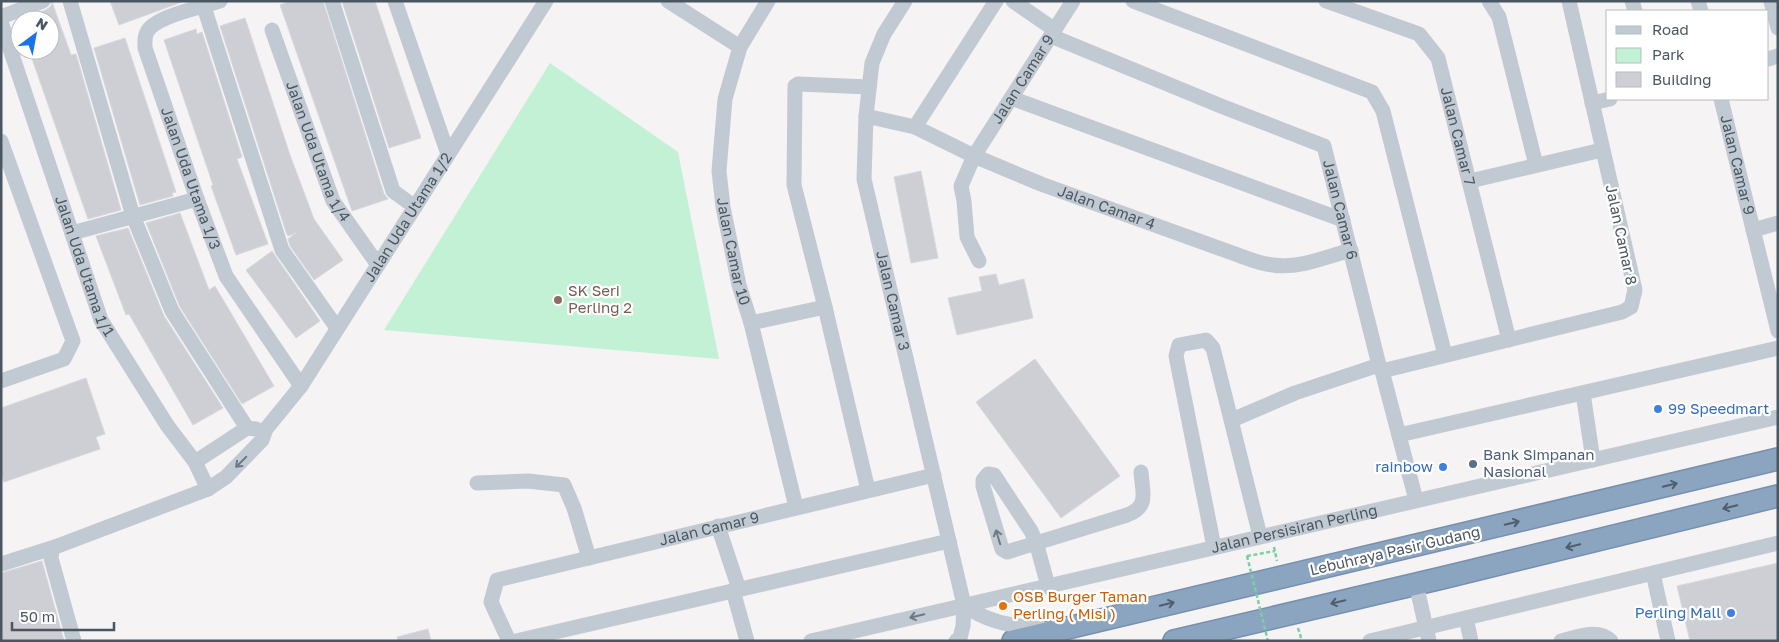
<svg xmlns="http://www.w3.org/2000/svg" width="1779" height="642" font-family="'Golos Text',sans-serif">
<style>
.green{fill:#c3f1d5}
.building{fill:#cdcfd5;stroke:#d7d9de}
.lines{fill:none;stroke-linecap:round;stroke-linejoin:round}
.highway-casing{stroke:#7690ad;stroke-width:24}
.path{stroke:#7ad0a6;stroke-width:2.5;stroke-dasharray:4 2.5;stroke-linecap:butt}
.minor{stroke:#c1cad2;stroke-width:15}
.highway{stroke:#8ba5c1;stroke-width:21}
.path-bridge{stroke:#7ad0a6;stroke-width:2.5;stroke-dasharray:4 2.5;stroke-linecap:butt}
.oneway{stroke:#6e7983}
.oneway2{stroke:#505e6b}
.education-dot{fill:#8d6e63;stroke:#fff;stroke-width:2}
.shop-dot{fill:#3f7fe0;stroke:#fff;stroke-width:2}
.service-dot{fill:#5c6f8a;stroke:#fff;stroke-width:2}
.food-dot{fill:#e8710a;stroke:#fff;stroke-width:2}
.labels{text-anchor:middle;stroke-width:4.5;stroke-linejoin:round;paint-order:stroke}
.street-label{font-size:15px;fill:#4a5661;stroke:#fff}
.education-label{font-size:15px;fill:#785e54;stroke:#fff;text-anchor:start}
.shop-label{font-size:15px;fill:#366cbe;stroke:#fff;text-anchor:end}
.service-label{font-size:15px;fill:#4e5e75;stroke:#fff;text-anchor:start}
.food-label{font-size:15px;fill:#c56008;stroke:#fff;text-anchor:start}
</style>
<rect width="100%" height="100%" fill="#f5f3f3"/>
<polygon class="green" points="550,63 678,152 719,359 384,330"/>
<g class="building">
<polygon points="110,1 182,1 182,2 119,25"/>
<polygon points="290,1 323,1 384,194 388,199 352,211 280,5"/>
<polygon points="342,1 375,1 421,138 389,148"/>
<polygon points="52,2 71,55 76,54 121,210 88,219 29,50 50,50 50,20 19,20 46,10 51,6"/>
<polygon points="245,18 290,155 314,219 343,260 314,280 290,246 288,239 296,233 288,236 286,232 220,26"/>
<polygon points="196,29 197,34 202,32 242,157 237,159 268,244 236,255 211,186 213,185 164,40"/>
<polygon points="125,38 176,192 172,193 173,196 140,205 94,48"/>
<polygon points="921,171 938,258 911,263 894,177"/>
<polygon points="180,213 209,290 215,286 274,386 242,404 180,307 146,223"/>
<polygon points="128,228 164,316 223,408 193,425 129,314 126,315 96,236"/>
<polygon points="272,251 320,321 296,338 246,270"/>
<polygon points="996,274 999,285 1024,279 1033,318 957,335 948,298 982,291 979,277"/>
<polygon points="1035,359 1120,476 1061,518 976,402"/>
<polygon points="86,378 105,434 96,437 100,449 4,482 1,474 1,408"/>
<polygon points="42,561 64,641 1,641 1,573"/>
<polygon points="1778,563 1778,641 1690,641 1677,586"/>
<polygon points="428,629 431,641 398,641 397,637"/>
</g>
<g class="lines">
<defs>
<g id="highway">
<polyline points="1013,641 1778,459"/>
<polyline points="1174,641 1442,578 1778,496"/>
</g>
</defs>
<use href="#highway" class="highway-casing"/>
<g class="path">
<polyline points="1274,547 1277,561"/>
<polyline points="1247,556 1275,551"/>
<polyline points="1298,628 1302,641"/>
</g>
<g class="minor">
<polyline points="70,1 133,216 172,311 247,428"/>
<path id="s1" d="M220 1C203 7 155 16 147 32 144 37 145 43 145 48L197 199 226 276 301 386"/>
<polyline points="332,1 393,191 415,207"/>
<polyline points="395,1 448,154"/>
<polyline points="668,1 740,47"/>
<path id="s2" d="M768 1 740 47 725 99 719 171 723 207 739 285 751 323 796 507"/>
<path id="s3" d="M905 1 884 34 872 63 866 116 864 179 964 605 963 626 960 638 956 641"/>
<polyline points="1013,1 1055,30"/>
<polyline points="1133,1 1372,92 1383,111 1445,355"/>
<path id="s4" d="M1326 1 1419 34 1438 58 1509 340"/>
<polyline points="1489,1 1499,17 1536,165"/>
<polyline points="1632,1 1635,11"/>
<polyline points="1698,1 1701,11"/>
<polyline points="1771,1 1778,28"/>
<polyline points="204,7 282,250 337,328"/>
<polyline points="1,17 43,1"/>
<path id="s5" d="M1 22 101 320 167 425 195 462 208 489"/>
<path id="s6" d="M272 30 333 201 378 265"/>
<path id="s7" d="M1051 36 1221 106 1324 146 1379 365 1382 371 1416 500"/>
<polyline points="1768,59 1778,56"/>
<polyline points="1011,98 1343,220"/>
<path id="s8" d="M1721 99 1778 331"/>
<polyline points="1592,103 1610,99"/>
<path id="s9" d="M866 116 915 127 974 156 1041 184 1238 255C1249 259 1261 264 1273 265 1298 269 1326 257 1351 250"/>
<polyline points="915,127 996,1"/>
<polyline points="1,141 73,341 64,359 1,381"/>
<polyline points="1470,181 1602,150"/>
<polyline points="1753,230 1778,223"/>
<polyline points="72,233 197,199"/>
<path id="s10" d="M979 261 967 237 964 201 961 186 974 156 1073 1"/>
<polyline points="751,323 825,307"/>
<polyline points="1382,371 1622,312 1631,307 1635,290 1569,1"/>
<polyline points="1583,393 1593,460"/>
<polyline points="1232,420 1295,393 1379,365"/>
<polyline points="1399,435 1778,348"/>
<polyline points="195,462 247,428 256,429"/>
<polyline points="477,483 528,481 564,485 574,508 589,558"/>
<polyline points="868,490 825,307 794,185 795,86 798,84 869,87"/>
<polyline points="718,526 738,586 734,594 747,641"/>
<polyline points="1214,547 1176,356 1179,345 1206,340 1213,348 1260,536"/>
<polyline points="1,564 55,547"/>
<polyline points="1653,573 1668,641"/>
<polyline points="1416,584 1429,641"/>
<path d="M1048 586 1036 542 1031 531 994 475 988 474 983 480V486L1002 549 1007 552 1127 515C1150 507 1142 491 1141 472"/>
<path d="M964 605C991 625 1015 625 1047 630"/>
<polyline points="1466,618 1471,641"/>
<path id="s11" d="M74 641 51 558 52 551 55 547 208 489 226 477 262 440 266 429 301 386 546 1"/>
<path id="s12" d="M509 641 491 602 497 580 934 475"/>
<polyline points="516,641 949,541"/>
<path id="s13" d="M811 641 1778 417"/>
<polyline points="1370,641 1778,543"/>
<path d="M1561 641C1577 637 1598 628 1611 641"/>
</g>
<use href="#highway" class="highway"/>
<polyline class="path-bridge" points="1247,556 1268,641"/>
</g>
<defs><path id="oneway-shaft" d="M-6 0H5M1.5-3L5.5 0L1.5 3" fill="none" stroke-width="1.6" stroke-linecap="round" stroke-linejoin="round" transform="scale(1.25)"/></defs>
<g class="oneway">
<use href="#oneway-shaft" transform="translate(241 462) rotate(135)"/>
<use href="#oneway-shaft" transform="translate(998 537) rotate(-107)"/>
<use href="#oneway-shaft" transform="translate(917 616) rotate(167)"/>
</g>
<g class="oneway2">
<use href="#oneway-shaft" transform="translate(1670 485) rotate(-13)"/>
<use href="#oneway-shaft" transform="translate(1730 507) rotate(166)"/>
<use href="#oneway-shaft" transform="translate(1512 523) rotate(-13)"/>
<use href="#oneway-shaft" transform="translate(1573 546) rotate(166)"/>
<use href="#oneway-shaft" transform="translate(1338 602) rotate(167)"/>
<use href="#oneway-shaft" transform="translate(1167 604) rotate(-13)"/>
</g>
<circle class="education-dot" cx="558" cy="300" r="5"/>
<g class="shop-dot">
<circle cx="1658" cy="409" r="5"/>
<circle cx="1443" cy="467" r="5"/>
<circle cx="1731" cy="613" r="5"/>
</g>
<circle class="service-dot" cx="1473" cy="464" r="5"/>
<circle class="food-dot" cx="1003" cy="606" r="5"/>
<g class="labels">
<g class="street-label">
<text dy="5" stroke="none"><textPath href="#s10" startOffset="202">Jalan Camar 9</textPath></text>
<text dy="5" stroke="none"><textPath href="#s4" startOffset="210">Jalan Camar 7</textPath></text>
<text dy="5" stroke="none"><textPath href="#s6" startOffset="130">Jalan Uda Utama 1/4</textPath></text>
<text dy="5" stroke="none"><textPath href="#s8" startOffset="68">Jalan Camar 9</textPath></text>
<text dy="5" stroke="none"><textPath href="#s1" startOffset="235">Jalan Uda Utama 1/3</textPath></text>
<text dy="5" stroke="none"><textPath href="#s9" startOffset="258">Jalan Camar 4</textPath></text>
<text dy="5" stroke="none"><textPath href="#s7" startOffset="360">Jalan Camar 6</textPath></text>
<text dy="5" stroke="none"><textPath href="#s11" startOffset="602">Jalan Uda Utama 1/2</textPath></text>
<text transform="translate(1621 235) rotate(78)" y="5">Jalan Camar 8</text>
<text dy="5" stroke="none"><textPath href="#s2" startOffset="262">Jalan Camar 10</textPath></text>
<text dy="5" stroke="none"><textPath href="#s5" startOffset="258">Jalan Uda Utama 1/1</textPath></text>
<text dy="5" stroke="none"><textPath href="#s3" startOffset="312">Jalan Camar 3</textPath></text>
<text dy="5" stroke="none"><textPath href="#s13" startOffset="496">Jalan Persisiran Perling</textPath></text>
<text dy="5" stroke="none"><textPath href="#s12" startOffset="284">Jalan Camar 9</textPath></text>
<text transform="translate(1395 551) rotate(-13)" y="5">Lebuhraya Pasir Gudang</text>
</g>
<g class="education-label">
<text x="568" y="296">SK Seri<tspan x="568" dy="17">Perling 2</tspan></text>
</g>
<g class="shop-label">
<text x="1668" y="414" text-anchor="start">99 Speedmart</text>
<text x="1433" y="472">rainbow</text>
<text x="1721" y="618">Perling Mall</text>
</g>
<g class="service-label">
<text x="1483" y="460">Bank Simpanan<tspan x="1483" dy="17">Nasional</tspan></text>
</g>
<g class="food-label">
<text x="1013" y="602">OSB Burger Taman<tspan x="1013" dy="17">Perling ( Misi )</tspan></text>
</g>
</g>
<rect width="1779" height="642" fill="none" stroke="#4a5661" stroke-width="5"/>
<rect x="1606" y="10" width="162" height="90" fill="#ffffff" stroke="#b7bbc0"/>
<rect x="1616" y="26" width="25" height="8" fill="#c1cad2" stroke="#b7bbc0"/>
<text x="1652" y="35" font-size="15" fill="#4a5661">Road</text>
<rect x="1616" y="48" width="25" height="15" fill="#c3f1d5" stroke="#b7bbc0"/>
<text x="1652" y="60" font-size="15" fill="#4a5661">Park</text>
<rect x="1616" y="72" width="25" height="15" fill="#cdcfd5" stroke="#b7bbc0"/>
<text x="1652" y="85" font-size="15" fill="#4a5661">Building</text>
<g transform="translate(35 35) rotate(32)"><circle r="24" fill="#ffffff" stroke="#b7bbc0"/>
<path d="M0-4L9 19L0 12L-9 19Z" fill="#1a73e8"/>
<text y="-8" font-size="14" font-weight="bold" text-anchor="middle" fill="#4a5661">N</text>
</g>
<path d="M12 622v8h102v-8" fill="none" stroke="#4a5661" stroke-width="2.5"/>
<text x="20" y="622" font-size="15" fill="#4a5661" stroke="#ffffff" stroke-width="4" paint-order="stroke">50 m</text>
</svg>
